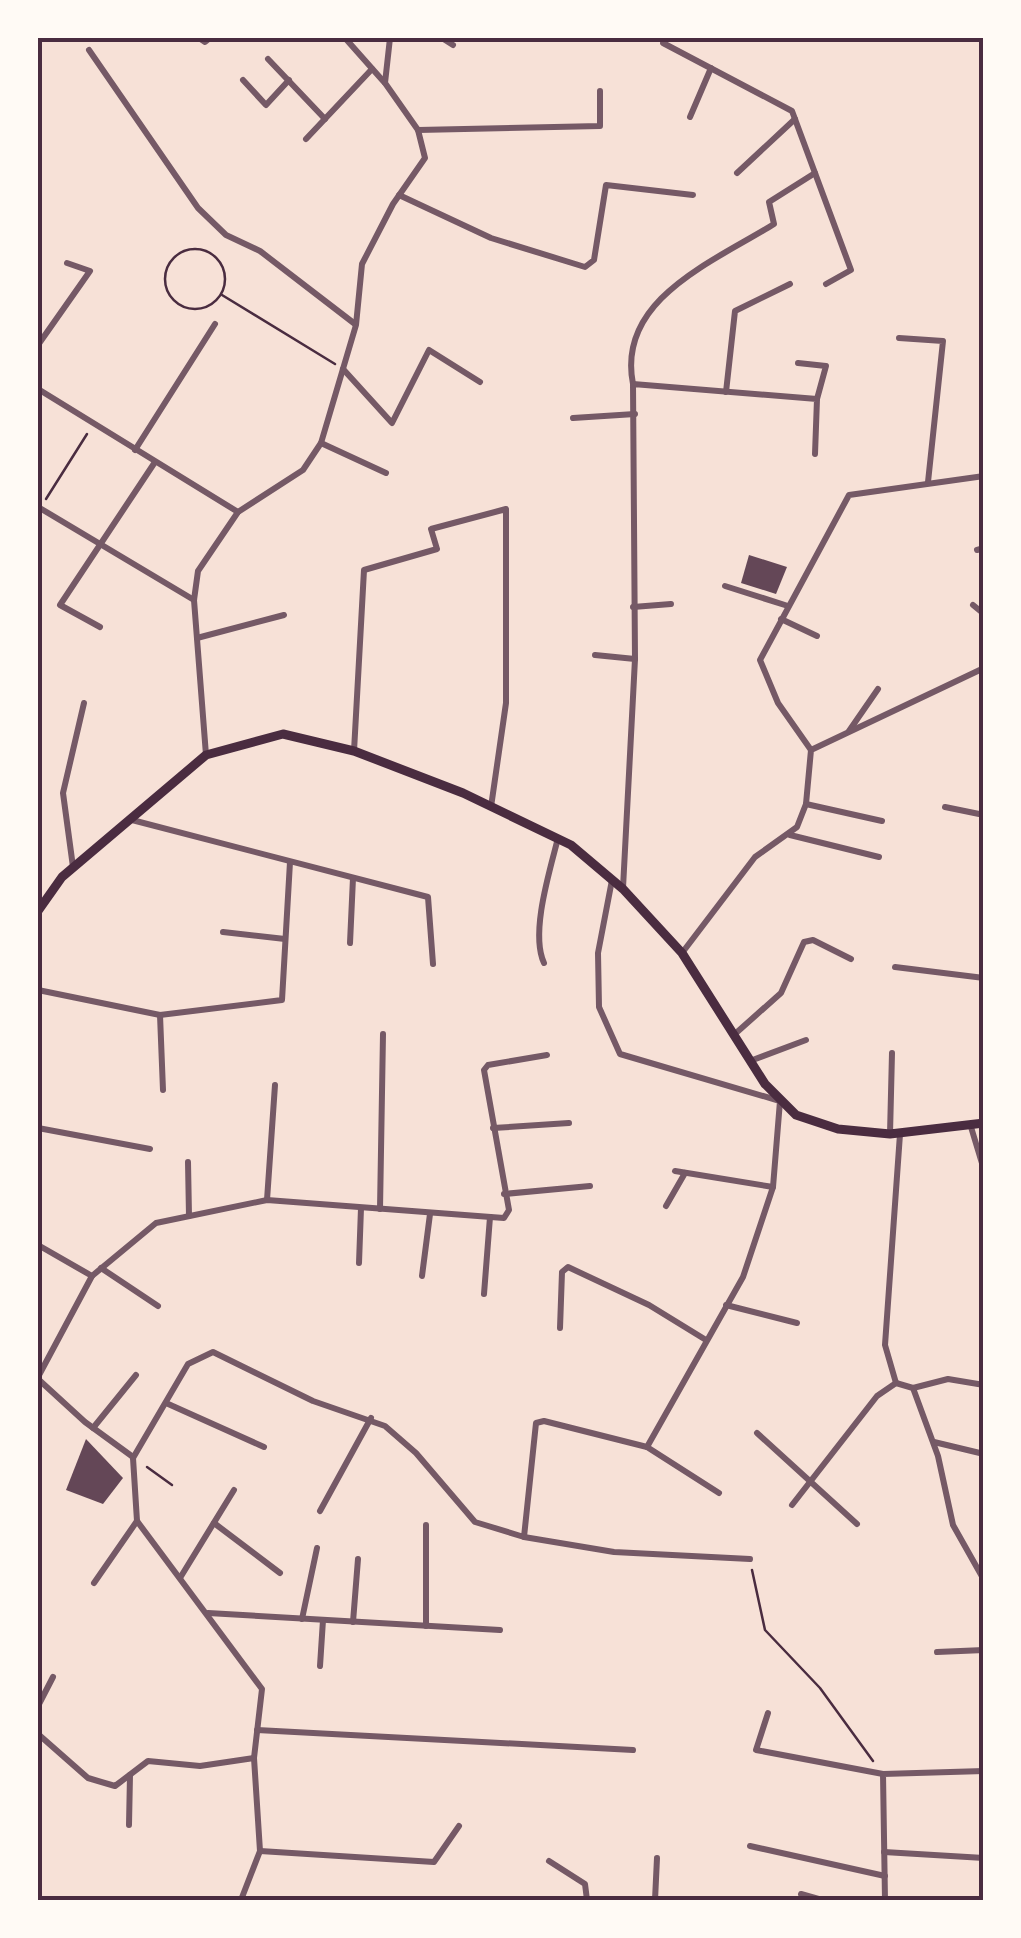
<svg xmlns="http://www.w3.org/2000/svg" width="1021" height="1938" font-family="'PT Sans',sans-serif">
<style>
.building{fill:#644757}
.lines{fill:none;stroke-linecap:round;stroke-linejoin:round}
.path{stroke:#4a2c40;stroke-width:2.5}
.minor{stroke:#755966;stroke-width:6}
.secondary{stroke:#4a2c40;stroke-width:9}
.neatline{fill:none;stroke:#4a2c40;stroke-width:4}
</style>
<rect width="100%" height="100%" fill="#f7e1d7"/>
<g class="building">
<polygon points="749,555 787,567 776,594 741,583"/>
<polygon points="86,1439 123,1478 103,1504 66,1490"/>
</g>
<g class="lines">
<g class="path">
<circle cx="195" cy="279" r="30"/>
<polyline points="222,295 335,364"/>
<polyline points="46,499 87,434"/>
<polyline points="147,1467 172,1485"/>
<polyline points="752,1570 765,1630 820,1688 873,1761"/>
</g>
<g class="minor">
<polyline points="199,38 205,42 210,38"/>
<polyline points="345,38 384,82"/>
<polyline points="442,38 453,45"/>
<polyline points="665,38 663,43 792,111 851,270 826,284"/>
<polyline points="89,50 198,208 226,235 260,251 355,324"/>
<polyline points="268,59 325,119"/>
<polyline points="243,80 266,105 289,80"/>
<polyline points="690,117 711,68"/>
<polyline points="418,130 600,126 600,91"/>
<polyline points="306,139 372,69"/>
<polyline points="737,173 795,119"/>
<polyline points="399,195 491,238 585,267 594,260 606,185 693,195"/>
<polyline points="899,338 943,341 928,482"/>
<polyline points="38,345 90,271 67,263"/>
<polyline points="798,363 826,366 817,399"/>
<polyline points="343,369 392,423 429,350 480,382"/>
<path d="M633 384C616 299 715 261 774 224L769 202 815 173"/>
<polyline points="38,389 238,512"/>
<polyline points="726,392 735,311 790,284"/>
<polyline points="573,418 635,414"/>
<polyline points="321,443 386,473"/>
<polyline points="135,450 215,324"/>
<polyline points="982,477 984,523"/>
<polyline points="38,507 194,600"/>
<polyline points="977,550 984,548"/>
<polyline points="725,586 788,606"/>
<polyline points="973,605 984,614"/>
<polyline points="633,607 671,604"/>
<polyline points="781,619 817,636"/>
<polyline points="100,627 60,605 155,462"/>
<polyline points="197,638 284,615"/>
<polyline points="595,655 635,659"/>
<polyline points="849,731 878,689"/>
<polyline points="811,750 778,703 760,660 849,495 984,476"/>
<polyline points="354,751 364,570 437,549 431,529 506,509 506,703 491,807"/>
<polyline points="206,755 194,600 198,571 238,512 303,470 321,443 356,325 362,264 393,204 425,158 418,130 385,83 390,38"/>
<polyline points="806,804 882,821"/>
<polyline points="945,807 984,815"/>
<polyline points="132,820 428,897 433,964"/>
<polyline points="790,835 879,857"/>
<polyline points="73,867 63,793 84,703"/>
<polyline points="623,888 635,659 633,384 817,399 815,454"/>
<polyline points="223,932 285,939"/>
<polyline points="350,943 353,878"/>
<polyline points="682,953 755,857 797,827 806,804 811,750 984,668"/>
<path d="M544 963C530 933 550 870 558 838"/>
<polyline points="895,967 984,978"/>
<polyline points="38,990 160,1015 282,1000 290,862"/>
<polyline points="160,1015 163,1090"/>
<polyline points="736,1033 781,993 804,942 813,940 851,959"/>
<polyline points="750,1061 806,1040"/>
<polyline points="971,1127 984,1170"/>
<polyline points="38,1128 150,1149"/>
<polyline points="493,1128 569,1123"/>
<polyline points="890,1134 892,1053"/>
<polyline points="188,1162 189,1216"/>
<polyline points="675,1171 773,1187"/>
<polyline points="504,1194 590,1186"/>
<polyline points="267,1200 275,1085"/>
<polyline points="666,1206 685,1173"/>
<polyline points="380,1209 383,1034"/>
<polyline points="38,1245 92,1276 38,1377"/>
<polyline points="359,1263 361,1208"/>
<polyline points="101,1268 158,1306"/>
<polyline points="92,1276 156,1223 267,1200 504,1218 509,1210 484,1070 488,1065 547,1055"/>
<polyline points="422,1276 430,1214"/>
<polyline points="484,1294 490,1217"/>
<polyline points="726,1305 797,1323"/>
<polyline points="560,1328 562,1272 568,1267 649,1305 706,1340"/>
<polyline points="38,1379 85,1422 133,1457"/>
<polyline points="896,1383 885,1345 900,1134"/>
<polyline points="896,1383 913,1388 938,1456 953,1525 984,1580"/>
<polyline points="913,1388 948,1379 984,1385"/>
<polyline points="166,1403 264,1447"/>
<polyline points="93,1428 136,1375"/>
<polyline points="757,1433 857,1524"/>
<polyline points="934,1442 984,1454"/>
<polyline points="647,1447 719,1493"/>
<polyline points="133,1458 188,1364 213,1352 313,1401 385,1426 416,1453 475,1522 524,1537 536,1423 544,1421 647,1447 743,1277 773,1187 780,1101 620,1054 599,1007 598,953 612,880"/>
<polyline points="133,1458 137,1521 262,1689 254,1758 260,1851 241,1900"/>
<polyline points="792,1505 877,1396 896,1383"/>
<polyline points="320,1511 371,1418"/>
<polyline points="214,1523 280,1573"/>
<polyline points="426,1525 426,1626"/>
<polyline points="524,1537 614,1552 750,1559"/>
<polyline points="180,1578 234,1490"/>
<polyline points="94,1583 137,1521"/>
<polyline points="208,1613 500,1630"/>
<polyline points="302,1619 317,1548"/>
<polyline points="353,1622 358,1559"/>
<polyline points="937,1652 984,1650"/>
<polyline points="320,1666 323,1620"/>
<polyline points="38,1706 53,1677"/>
<polyline points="768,1713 756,1750 883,1774"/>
<polyline points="257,1730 633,1750"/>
<polyline points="38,1734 88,1778 115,1786 148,1761 200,1766 254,1758"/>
<polyline points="129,1825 130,1775"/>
<polyline points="750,1846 885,1876"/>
<polyline points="260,1851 434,1862 459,1826"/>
<polyline points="884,1852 984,1858"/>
<polyline points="549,1861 585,1884 587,1900"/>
<polyline points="801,1894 822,1900"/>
<polyline points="655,1900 657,1858"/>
<polyline points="885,1900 883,1774 984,1771"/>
</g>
<polyline class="secondary" points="38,911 62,877 206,755 283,734 354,751 463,793 571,845 623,889 682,953 765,1084 796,1115 838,1129 890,1134 984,1123"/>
</g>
<rect width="1021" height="1938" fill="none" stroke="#fffaf5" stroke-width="80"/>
<rect x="40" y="40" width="941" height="1858" class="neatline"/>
</svg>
